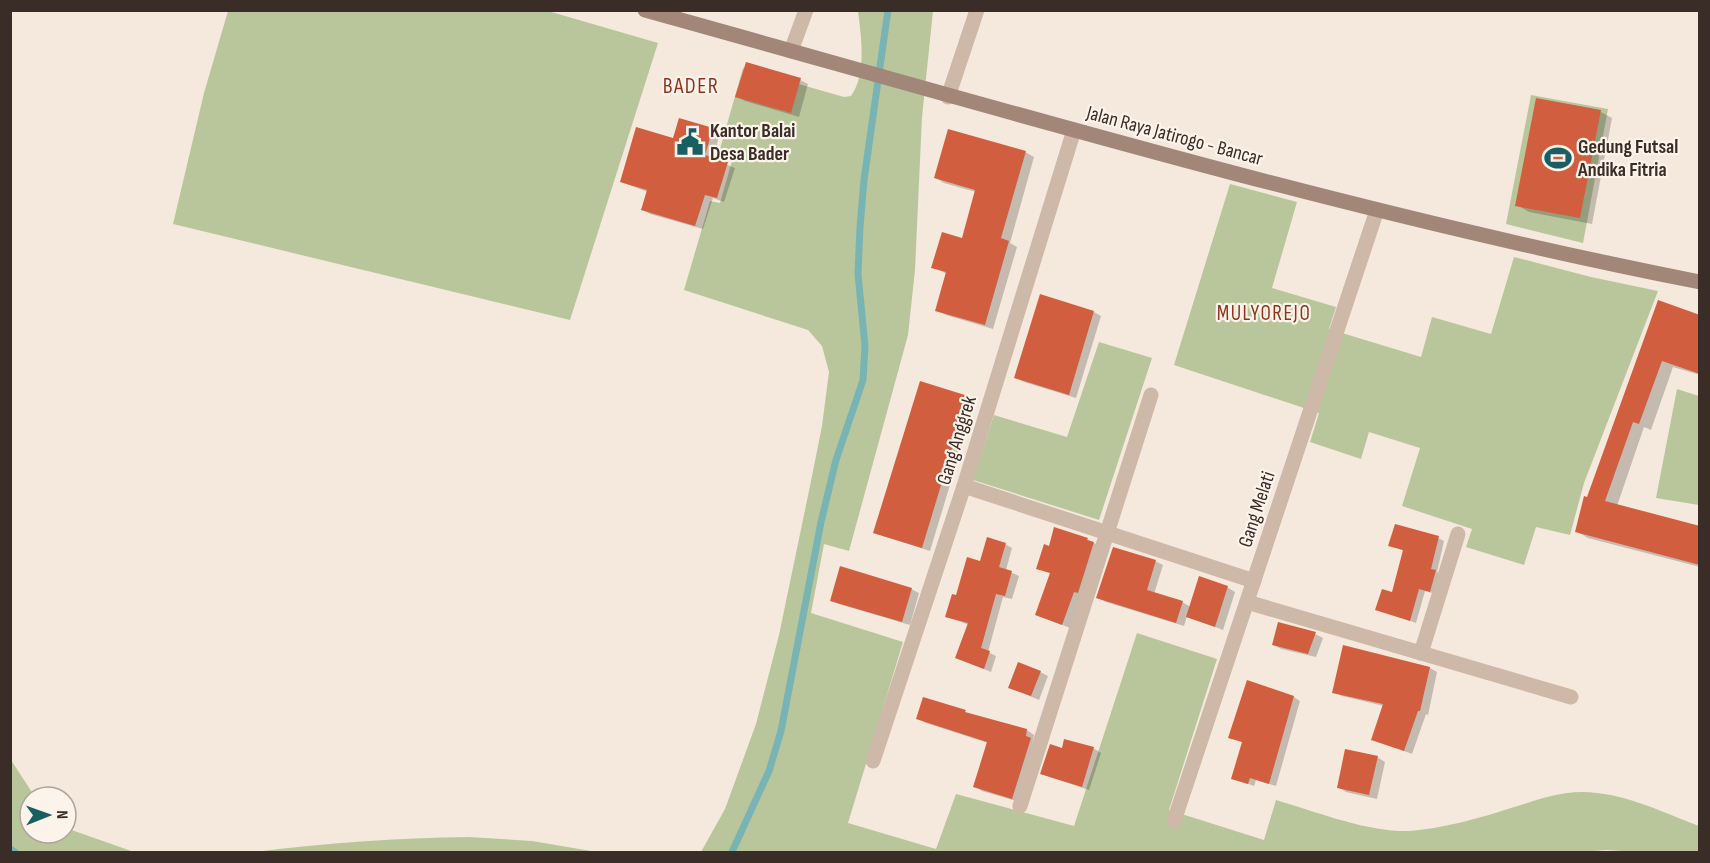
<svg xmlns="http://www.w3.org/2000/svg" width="1710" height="863" font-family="'Sofia Sans Condensed',sans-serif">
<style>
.green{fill:#b9c69b}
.shadow{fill:#0003}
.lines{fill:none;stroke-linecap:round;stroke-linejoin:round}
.stream{stroke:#79b4b5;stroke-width:7}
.building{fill:#d15e3f}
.street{stroke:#ceb8a7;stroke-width:15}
.secondary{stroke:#a28678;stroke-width:15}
.labels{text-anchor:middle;stroke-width:4.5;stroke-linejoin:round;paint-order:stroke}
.poi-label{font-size:20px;font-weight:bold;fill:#3a2d28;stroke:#fcf3ea;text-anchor:start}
.street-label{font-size:20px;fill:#3a2d28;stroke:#fcf3ea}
.neighbourhood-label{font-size:21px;letter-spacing:1.5px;fill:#913219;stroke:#fcf3ea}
.quarter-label{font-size:22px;letter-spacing:1.5px;fill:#913219;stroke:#fcf3ea}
</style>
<rect width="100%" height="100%" fill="#f5e9dd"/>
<g class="green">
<polygon points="228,11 548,11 658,43 570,320 173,224 204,93"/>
<path d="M858 11H933L922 117 915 270 908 335 849 551 824 544 811 613 903 642 848 823 936 849 956 794 1074 826 1137 633 1217 659 1169 810 1264 840 1276 800C1314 811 1359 829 1399 831 1430 832 1481 818 1511 808 1534 801 1557 792 1582 792 1622 792 1662 812 1699 826V852H1637L1606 850 1583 852H701L725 809 756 724 779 635 810 486 822 426 829 372 822 346 808 330 684 290 710 201 720 203 732 161 718 156 743 68 844 97 851 96C867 74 861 35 858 11Z"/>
<polygon points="1531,95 1608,109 1583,243 1506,224"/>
<polygon points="1230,184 1297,202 1272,288 1336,307 1329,329 1421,357 1432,317 1491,334 1514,257 1591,277 1658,291 1584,483 1570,535 1536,527 1524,565 1466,547 1472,529 1402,506 1420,448 1369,432 1361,459 1310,442 1319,413 1174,365"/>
<polygon points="1099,342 1152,358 1099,520 973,480 994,415 1067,437"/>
<polygon points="1677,389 1699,396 1699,505 1656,498"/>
<polygon points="11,760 35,797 30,797 30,833 66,833 66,828 134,852 11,852"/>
<path d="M469 837 532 841 597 852H254C326 843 397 838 469 837Z"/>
</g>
<g class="shadow">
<polygon points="800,80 808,84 799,117 745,101 737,97"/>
<polygon points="1601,112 1612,118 1592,224 1529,212 1517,205"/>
<polygon points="712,129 720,133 713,159 735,168 724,202 713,198 703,229 650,214 643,209 648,192 621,182 674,140"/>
<polygon points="1025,152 1034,157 1010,243 1017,247 993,329 946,315 937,310 947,274 933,267 963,240 976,192 944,183 936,178"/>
<polygon points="1659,302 1700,325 1700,375 1673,367 1651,430 1644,427 1617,506 1700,527 1700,567 1588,538 1576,531"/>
<polygon points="1094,312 1101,316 1076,398 1024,382 1016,378"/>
<polygon points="921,383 968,397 975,402 930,551 883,536 875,532"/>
<polygon points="1438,538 1444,541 1437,572 1442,575 1436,594 1425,591 1416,623 1377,609 1393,594 1404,551 1390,545"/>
<polygon points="1087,539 1101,547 1070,628 1045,618 1052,574 1038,568 1050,547"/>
<polygon points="1005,544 1012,548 1006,570 1019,576 1012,599 1003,597 988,652 996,656 991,672 964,661 969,625 947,617 957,597 981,563"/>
<polygon points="1155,561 1163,565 1154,594 1182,602 1191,607 1227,587 1235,592 1223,630 1187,616 1184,626 1106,602 1098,598"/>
<polygon points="911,589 919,593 910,625 839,604 832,600"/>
<polygon points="1315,634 1323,638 1316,657 1281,649 1274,645"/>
<polygon points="1344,647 1430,668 1437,672 1428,715 1426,714 1412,754 1373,739 1384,706 1342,696 1334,692"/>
<polygon points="1040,672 1048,676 1039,700 1018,691"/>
<polygon points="1294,697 1300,701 1276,786 1256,780 1254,786 1232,778 1244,743 1230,737"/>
<polygon points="924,699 972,716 1027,730 1034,735 1020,802 982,791 975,786 988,743 926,723 918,718"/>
<polygon points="1093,748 1101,753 1089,790 1050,777 1042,773 1063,749"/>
<polygon points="1377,757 1385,762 1377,799 1346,792 1339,787"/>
</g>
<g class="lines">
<g class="stream">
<polyline points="10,849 15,852"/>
<polyline points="732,852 769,771 781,731 821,522 836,460 863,380 865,346 858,274 860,227 864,180 888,10"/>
</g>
</g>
<g class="building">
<polygon points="746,62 801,78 791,113 735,97"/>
<polygon points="1536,98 1601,110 1580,218 1515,206"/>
<polygon points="679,118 713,128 705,155 728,162 717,198 705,195 695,226 641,210 647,190 620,182 636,127 673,138"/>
<polygon points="948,129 1026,151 1001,238 1009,241 985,325 935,311 946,272 931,268 942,232 962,238 975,190 934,178"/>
<polygon points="1040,294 1094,311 1069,395 1014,378"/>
<polygon points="1658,300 1700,315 1700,374 1662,361 1639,424 1633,422 1605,501 1700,526 1700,565 1575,532 1584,496 1587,497"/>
<polygon points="920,381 968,396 922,548 873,533"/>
<polygon points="1395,524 1439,536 1431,569 1436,570 1430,592 1419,589 1410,621 1375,610 1382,589 1392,592 1403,550 1388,546"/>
<polygon points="1054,527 1088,538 1087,540 1094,542 1078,593 1074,592 1062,625 1035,615 1050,573 1036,569 1044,544 1049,546"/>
<polygon points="987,537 1006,543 999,567 1012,571 1005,596 996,594 981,648 990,651 984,669 955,658 968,623 945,617 952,594 956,595 967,557 980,561"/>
<polygon points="1113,547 1156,560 1147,590 1183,601 1176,623 1096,598"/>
<polygon points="840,566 912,588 902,622 830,601"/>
<polygon points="1199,576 1228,586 1215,627 1186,617"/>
<polygon points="1278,622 1316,632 1308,654 1272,645"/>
<polygon points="1343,645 1430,667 1420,711 1418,711 1404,751 1371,740 1383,704 1332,693"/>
<polygon points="1018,662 1041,671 1031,696 1008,688"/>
<polygon points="1247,680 1294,696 1269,784 1250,778 1248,784 1231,779 1242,742 1228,738"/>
<polygon points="923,697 966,710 965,712 1027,729 1026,736 1031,738 1012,799 973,787 987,742 916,719"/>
<polygon points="1064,739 1094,747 1082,787 1040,774 1050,744 1062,748"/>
<polygon points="1345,749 1378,756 1369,795 1337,788"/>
</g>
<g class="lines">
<g class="street">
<polyline points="791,51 806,10"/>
<polyline points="948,97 977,10"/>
<polyline points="964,486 1254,581"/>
<polyline points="1247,602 1571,697"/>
<polyline points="1421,653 1458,534"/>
<polyline points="873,761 964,486 1074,130"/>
<polyline points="1020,806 1151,395"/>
<polyline points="1174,821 1377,210"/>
</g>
<path class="secondary" d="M645 10C995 107 1343 212 1700 282"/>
</g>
<defs>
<symbol id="civic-bare" viewBox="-9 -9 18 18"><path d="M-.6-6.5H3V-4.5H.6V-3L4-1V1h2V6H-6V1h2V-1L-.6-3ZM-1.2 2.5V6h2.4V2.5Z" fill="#195e60" stroke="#fcf3ea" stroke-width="2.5" paint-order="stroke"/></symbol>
<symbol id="stadium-bare" viewBox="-9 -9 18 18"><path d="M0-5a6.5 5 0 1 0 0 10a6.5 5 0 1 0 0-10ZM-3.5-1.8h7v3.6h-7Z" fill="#195e60" stroke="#fcf3ea" stroke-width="2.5" paint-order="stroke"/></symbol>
</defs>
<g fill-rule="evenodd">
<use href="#civic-bare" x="671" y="123" width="38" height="38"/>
<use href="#stadium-bare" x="1539" y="139" width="38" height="38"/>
</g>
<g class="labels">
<g class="poi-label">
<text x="710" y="137">Kantor Balai<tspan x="710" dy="23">Desa Bader</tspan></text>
<text x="1578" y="153">Gedung Futsal<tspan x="1578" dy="23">Andika Fitria</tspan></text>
</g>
<g class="street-label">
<text transform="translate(1175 135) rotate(15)" y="7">Jalan Raya Jatirogo - Bancar</text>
<text transform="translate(956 440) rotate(-73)" y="7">Gang Anggrek</text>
<text transform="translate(1256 509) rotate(-72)" y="7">Gang Melati</text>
</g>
<g class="neighbourhood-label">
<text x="1264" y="320">MULYOREJO</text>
</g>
<g class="quarter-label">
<text x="691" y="93">BADER</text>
</g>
</g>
<rect width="1710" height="863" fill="none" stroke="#3a2d28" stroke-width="24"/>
<g transform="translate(48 815) rotate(89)"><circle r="28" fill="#fcf3ea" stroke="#aea49c" stroke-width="1.5"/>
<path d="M0-4.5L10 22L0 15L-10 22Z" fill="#195e60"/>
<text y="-9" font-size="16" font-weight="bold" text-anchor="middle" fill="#3a2d28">N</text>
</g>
</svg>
